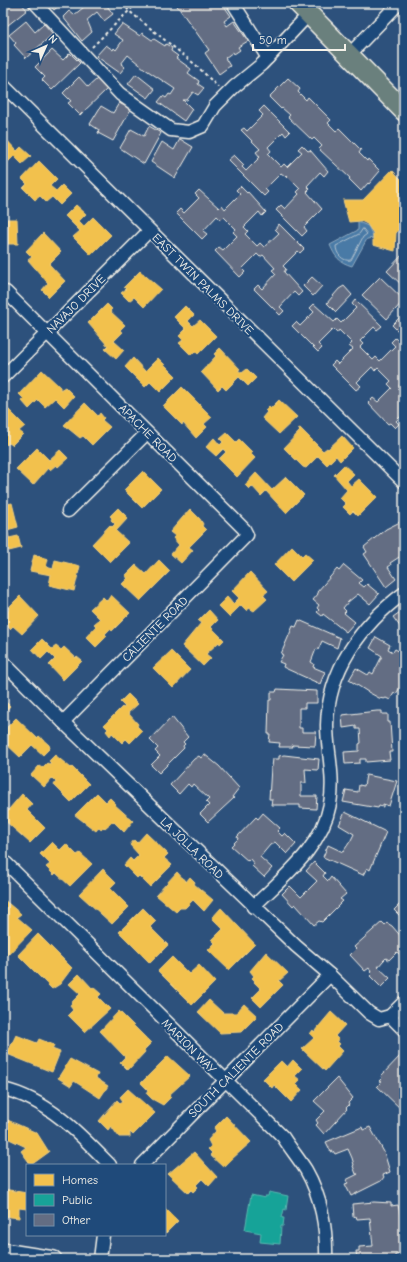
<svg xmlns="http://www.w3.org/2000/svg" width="407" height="1262" font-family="'Comic Neue',sans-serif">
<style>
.water{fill:#4a7aa6;stroke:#8eaac0}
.homes{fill:#f2c14e;stroke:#f3cf7c}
.public{fill:#17a398;stroke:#59bab0}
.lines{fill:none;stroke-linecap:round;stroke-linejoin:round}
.shore{stroke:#b0c1ce;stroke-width:1}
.building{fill:#636d83;stroke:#f4f1e8}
.minor-casing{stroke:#f4f1e8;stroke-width:15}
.tertiary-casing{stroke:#f4f1e8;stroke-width:18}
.primary-casing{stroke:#f4f1e8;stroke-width:22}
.path{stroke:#f4f1e8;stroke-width:2;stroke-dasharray:3 3;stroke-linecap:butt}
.minor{stroke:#1f4a7a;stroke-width:12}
.tertiary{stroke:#1f4a7a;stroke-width:15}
.primary{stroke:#6a807d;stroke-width:19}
.labels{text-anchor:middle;stroke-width:4;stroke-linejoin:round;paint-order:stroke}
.street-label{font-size:12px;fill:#f4f1e8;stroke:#1f4a7a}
</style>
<rect width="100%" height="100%" fill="#2d517c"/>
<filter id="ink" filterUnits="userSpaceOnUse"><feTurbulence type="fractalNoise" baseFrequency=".025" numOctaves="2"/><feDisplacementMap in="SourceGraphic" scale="8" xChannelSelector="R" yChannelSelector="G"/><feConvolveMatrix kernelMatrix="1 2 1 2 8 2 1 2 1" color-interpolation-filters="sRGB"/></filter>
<g filter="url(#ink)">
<path class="water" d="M358 222 368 226 374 238 367 239 352 266C339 262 335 257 330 245L358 230Z"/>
<g class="homes">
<polygon points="3,136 17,151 21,147 31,156 22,164 14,156 3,167"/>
<polygon points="39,161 57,179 50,186 56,191 62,185 71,194 60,205 52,197 46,202 40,196 35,200 23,188 27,184 22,179"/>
<polygon points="392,170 404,182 404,225 396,233 395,251 373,245 373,233 367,224 361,221 349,222 343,200 363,200"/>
<polygon points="76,205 86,214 79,221 84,226 93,217 111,235 91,255 73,237 80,231 65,216"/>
<polygon points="3,219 17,219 18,244 3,244"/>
<polygon points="43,233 61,252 49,264 65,281 49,297 42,290 48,283 28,260 32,257 26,251"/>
<polygon points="140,271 161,289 144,307 134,297 129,301 121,293 126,289 124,287"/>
<polygon points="107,304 112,309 110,311 125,325 120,330 123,332 114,341 124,350 116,359 105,349 108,346 88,323"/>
<polygon points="185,306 194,315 188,321 193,326 200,320 216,336 198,354 195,351 191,355 179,343 183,340 179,336 186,329 174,317"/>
<polygon points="220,348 240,369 238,370 242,373 247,369 256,378 248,386 239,377 226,390 222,386 218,390 201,372 216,356 214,354"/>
<polygon points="133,358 145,371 158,358 176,376 160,392 150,382 145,387 125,367"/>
<polygon points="42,370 60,387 60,390 65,387 74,396 64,407 55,398 45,407 38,400 29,409 22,401 24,399 19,394"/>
<polygon points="182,387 212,417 204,424 207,427 196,438 183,423 182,425 163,406"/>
<polygon points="279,400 297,417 279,434 262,418 267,412 265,410 269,406 271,408"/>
<polygon points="85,403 98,416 100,413 104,418 102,420 110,427 92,445 83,436 80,438 64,425"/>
<polygon points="8,409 25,426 19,431 23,434 12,445 9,443 7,445 3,441 3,414"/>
<polygon points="300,428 323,451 327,448 328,449 342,436 353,448 340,461 336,456 327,465 318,456 306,468 303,467 284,448 300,431 298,429"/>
<polygon points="227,433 236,442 239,439 252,452 251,454 255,458 237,477 219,459 226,452 223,449 216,456 206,447 214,438 220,445 223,442 220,439"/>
<polygon points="37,448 49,460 60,450 68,458 58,467 56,465 50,470 48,468 33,485 16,469"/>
<polygon points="344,465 354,474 347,481 351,486 359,479 377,497 358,516 353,511 350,514 343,507 346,504 340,498 347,490 334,475"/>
<polygon points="143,471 161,489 142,508 124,490"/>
<polygon points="256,473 272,490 286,477 304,495 286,513 266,491 261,496 252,486 249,489 245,485"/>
<polygon points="12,503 18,527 7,530 9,538 18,536 21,548 9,551 7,541 3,542 3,505"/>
<polygon points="118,508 128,518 116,531 129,543 110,562 92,544 110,525 112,527 115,524 111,520 112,518 110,516"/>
<polygon points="190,509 200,519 203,524 202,526 206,530 189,547 193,550 181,563 171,554 179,545 173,538 175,536 170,532"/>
<polygon points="292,546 302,556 305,553 313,560 291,582 274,565"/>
<polygon points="34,555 48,559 46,567 53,569 55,560 80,566 74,591 49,585 51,575 30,571"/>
<polygon points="159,560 170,571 140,601 122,584 128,578 125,576 136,565 146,574"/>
<polygon points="250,572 268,591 263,595 267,599 254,611 249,608 247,611 241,605 229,617 218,606 227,597 233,604 239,598 232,591"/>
<polygon points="111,595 130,613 112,631 110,629 105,634 107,636 96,647 86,637 96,626 94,624 100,619 90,609 103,597 107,601"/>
<polygon points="20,596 39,616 22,634 13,626 10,629 3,622 3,610 6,613 9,610 8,608"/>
<polygon points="209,610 218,620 211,627 224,640 220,644 219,642 206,654 211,658 203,666 182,646 201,623 198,621"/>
<polygon points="42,639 52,649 56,646 61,650 64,647 76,658 77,657 82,661 63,680 49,665 55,659 48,652 41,659 32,649"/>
<polygon points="171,651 190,670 173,688 153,668"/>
<polygon points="128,694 138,704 128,713 138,724 137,726 142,731 130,743 126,739 122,743 112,733 110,736 106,731 108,729 104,725 122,707 123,708 125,707 120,702"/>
<polygon points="3,699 10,706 3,714"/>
<polygon points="16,718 37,738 39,736 49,745 50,748 43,755 32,745 20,757 3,741 3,731"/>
<polygon points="55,755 71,768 72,767 89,784 71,802 54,785 56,782 52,778 44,787 31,775 39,766 42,768 47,763 49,764 51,763 49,761"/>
<polygon points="97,793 106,802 110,798 115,803 114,804 133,821 124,832 113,821 105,828 104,827 101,830 99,827 96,831 75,815"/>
<polygon points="22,794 32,804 27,810 45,828 30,843 3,819 3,816"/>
<polygon points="146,833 168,854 164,858 172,865 150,887 139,876 137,878 124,865 130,858 133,861 139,855 130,845 134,840 137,843"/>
<polygon points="52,842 60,850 66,844 77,855 80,853 92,864 70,886 56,873 54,875 46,867 50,864 40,854"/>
<polygon points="103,869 116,882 110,888 129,907 112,924 79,894"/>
<polygon points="177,872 186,882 190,877 195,882 194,884 213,900 204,911 193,900 185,908 180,908 176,912 156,895"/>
<polygon points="3,899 21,914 17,917 32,930 3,960"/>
<polygon points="143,908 156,921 150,927 168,945 150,963 119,932"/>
<polygon points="221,908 255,944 229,970 208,950 215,943 212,940 223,929 212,918"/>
<polygon points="38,934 72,968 60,984 52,989 18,955"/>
<polygon points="266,952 288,973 279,981 283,985 261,1007 252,998 261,989 254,982 255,981 252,978 254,976 250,971"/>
<polygon points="172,957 189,974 199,965 215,982 192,1005 158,971"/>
<polygon points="79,974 92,988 93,987 101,994 98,997 110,1009 85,1032 68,1015 73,1010 70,1006 73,1001 80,994 69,984"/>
<polygon points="209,1000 223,1013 236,1013 244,1004 257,1016 241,1032 220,1033 198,1012"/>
<polygon points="119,1011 151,1043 144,1050 145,1052 128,1070 120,1062 125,1057 100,1031"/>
<polygon points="331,1012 345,1025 335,1036 339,1040 337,1041 340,1044 338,1046 343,1051 325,1071 302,1049 314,1038 310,1034 313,1030 314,1032"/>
<polygon points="16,1035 37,1043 39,1039 54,1045 52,1049 60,1052 52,1072 7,1054"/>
<polygon points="168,1056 190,1076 169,1095 171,1097 163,1105 152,1099 146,1093 148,1090 141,1083"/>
<polygon points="70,1059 98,1074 96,1078 108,1086 100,1098 74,1081 71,1086 58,1078"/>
<polygon points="293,1060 302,1069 295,1076 300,1080 296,1084 302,1090 291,1102 274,1085 272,1088 263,1079 281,1061 287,1067"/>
<polygon points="128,1089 155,1113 133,1135 130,1132 130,1137 119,1137 111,1126 108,1130 99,1121 117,1100 120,1103 123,1101 120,1097"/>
<polygon points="226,1116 251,1142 223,1167 210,1155 212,1153 208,1149 211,1146 208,1140 216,1131 214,1128"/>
<polygon points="3,1118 37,1133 49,1152 31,1165 21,1151 26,1147 7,1138 3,1146"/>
<polygon points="194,1152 217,1177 209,1186 202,1179 196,1185 198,1187 193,1192 191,1190 188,1193 168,1174"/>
<polygon points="3,1189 27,1193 27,1209 19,1208 19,1218 3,1216"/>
<polygon points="165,1208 178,1221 166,1233 165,1232"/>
</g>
<polygon class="public" points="269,1192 288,1196 286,1210 284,1209 282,1218 284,1218 283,1226 281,1226 280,1244 260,1242 261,1233 245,1230 251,1195 265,1198 265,1196 268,1196"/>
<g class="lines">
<path class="shore" d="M363 229 367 234 363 237 351 260C343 262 336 254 336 246L359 234Z"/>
</g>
<g class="building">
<polygon points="3,3 9,3 11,6 14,3 21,3 27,10 3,29"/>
<polygon points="48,3 62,3 54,10"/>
<polygon points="80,3 105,3 113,14 104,21 97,12 87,20 92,32 82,41 63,17 69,11 74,15 84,7"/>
<polygon points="173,3 220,3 223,7 224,6 231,16 224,21 227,26 234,21 248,41 238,47 240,50 234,54 233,52 225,58 230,66 219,74 205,53 209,50 175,3"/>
<polygon points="26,21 35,32 44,24 53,34 26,58 14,45 16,43 9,35"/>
<polygon points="122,24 140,36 142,33 152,40 154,39 165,46 166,44 172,48 171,51 178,56 176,58 191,69 188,73 199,81 198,84 204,88 198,95 193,92 187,100 183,100 192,109 184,121 158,102 163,96 166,98 169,94 171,95 175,89 145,69 128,55 121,64 125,67 120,73 96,56 106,45 113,50 114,48 116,50 123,40 114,34"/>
<polygon points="52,50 63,60 70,53 80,63 52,90 42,80 45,77 35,67"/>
<polygon points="136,74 155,89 148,98 128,84"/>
<polygon points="79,77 88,87 97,79 107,89 80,115 68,103 71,101 63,93"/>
<polygon points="288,78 300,89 298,92 306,100 308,97 331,120 328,123 336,131 339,128 361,150 359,153 367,161 368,159 380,171 369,184 368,183 361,191 349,179 350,178 319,149 322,146 314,138 312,140 288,117 290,115 282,108 281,109 269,97"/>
<polygon points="119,103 131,109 113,141 98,133 99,130 90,124 101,106 113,113"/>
<polygon points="264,106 290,132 286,136 283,132 268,147 271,151 268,154 281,167 284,164 287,167 302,152 298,149 302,145 308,151 310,150 328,171 324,176 320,172 307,186 310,189 307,192 322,209 304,227 307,231 302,236 276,210 281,205 285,209 299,194 297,192 300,189 286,175 285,176 281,173 265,189 268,192 264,196 228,160 234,155 244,165 242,167 246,171 260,157 256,152 260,149 241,130 244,128 247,131 263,115 259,111"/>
<polygon points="149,126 161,133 144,164 120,148 131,129 144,136"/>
<polygon points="180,139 193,147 175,178 151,162 162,142 174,150"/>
<polygon points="240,186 247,193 248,192 266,212 262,216 259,212 244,227 248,231 245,234 257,246 260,243 264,247 279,233 275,229 279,224 304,249 300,253 298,251 283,266 286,269 284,272 302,292 298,296 294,292 280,307 284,311 280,315 254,289 258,285 262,289 276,274 272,270 275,268 263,255 260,257 257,254 242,269 245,272 240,277 215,251 219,247 223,250 237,236 233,232 236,229 224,217 221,220 217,216 203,231 207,234 202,239 176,213 180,209 184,213 199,198 195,194 199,190 219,208 222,205 225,209 240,194 236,190"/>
<polygon points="404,253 404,287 387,271"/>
<polygon points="312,277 322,286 313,296 303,286"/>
<polygon points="380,277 404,300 387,319 362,295"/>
<polygon points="344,286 352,295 336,312 327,303 339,289"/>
<polygon points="355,300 382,326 377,330 374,327 360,341 363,344 360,347 373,360 376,357 380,361 395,346 391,342 395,338 404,346 404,373 399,379 402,382 399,386 404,390 404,413 396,421 399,424 395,428 390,423 388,424 368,403 373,398 378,402 392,388 388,384 391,381 378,368 375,371 372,367 357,382 361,386 356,390 331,365 335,361 338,364 353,349 349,346 352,343 339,330 337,333 333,329 318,344 322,348 318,352 292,326 296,322 300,326 314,312 310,308 314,304 334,322 337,319 341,323 356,308 352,304"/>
<polygon points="404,313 404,337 392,325"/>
<polygon points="402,521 404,525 404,554 390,563 391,565 388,567 396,579 386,587 364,554 367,552 364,547 386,529"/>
<polygon points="344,565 362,580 359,583 364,587 367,584 379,594 370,604 358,594 348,602 343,608 346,611 344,613 355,622 346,632 323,614 322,616 317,612 319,610 317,608 319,605 313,600 318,594 317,592 337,569 339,571"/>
<polygon points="403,610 404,611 404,632 393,617"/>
<polygon points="299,620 340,638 337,648 322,641 318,650 316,649 311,662 314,664 313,667 325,672 320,684 287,669 283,667 284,664 279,662 283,655 281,654 293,626 296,627"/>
<polygon points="376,637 390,645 388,649 393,652 395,649 404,654 404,681 396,694 394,693 390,700 386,698 384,699 379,698 368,692 349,680 356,668 368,675 370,672 373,674 382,656 370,648"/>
<polygon points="277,689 317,691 317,703 305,703 305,708 299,708 299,728 302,728 302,732 316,732 315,746 292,745 293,747 279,747 280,743 269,742 270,734 268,734 269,700 271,700 271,692 276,692"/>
<polygon points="377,711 382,711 382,714 388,714 388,722 390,722 392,752 389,752 390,760 366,762 366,759 360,759 360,763 345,764 344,752 359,751 359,744 361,743 360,729 356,729 356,726 343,728 342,715"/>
<polygon points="172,717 188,737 183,742 185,744 183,746 184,748 159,773 151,765 160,756 155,751 158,748 150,740"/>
<polygon points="204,754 219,766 239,788 232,797 234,798 208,822 200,814 209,805 206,802 209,799 193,784 191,787 188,784 179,794 170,785 194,759 199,756 201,758"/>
<polygon points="284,755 319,759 318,770 305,769 306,783 301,783 301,796 317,796 316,809 300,808 300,805 271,805 272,799 269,799 271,767 272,767 273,759 279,759 279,756"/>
<polygon points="366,775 397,781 389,806 383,804 383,807 379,806 378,808 343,802 346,790 358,792 359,785 364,786"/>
<polygon points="345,812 386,832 370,870 367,868 363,875 323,857 328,845 343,852 351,840 354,834 339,825"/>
<polygon points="263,813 280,828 277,831 282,836 285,833 296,844 287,854 275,842 270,845 260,857 272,868 264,877 252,866 254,864 250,859 248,861 231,846 238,839 237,837 256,817 258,819"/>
<polygon points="314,862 325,873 323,876 328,881 331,877 346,894 340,899 343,901 322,922 319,921 314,925 295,904 293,906 282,894 290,886 301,897 317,881 306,871"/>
<polygon points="404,897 404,920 394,910 403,901 402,899"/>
<polygon points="382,922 385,925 387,923 392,926 404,940 404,958 397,952 389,960 386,958 383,961 378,967 390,978 381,987 370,976 372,974 370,972 371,971 369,968 365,971 350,955 356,949 354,947"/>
<polygon points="402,1054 404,1055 404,1112 377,1086 381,1082 379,1081 382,1078 381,1076"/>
<polygon points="337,1078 353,1098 348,1103 349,1105 346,1108 347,1109 324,1134 316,1125 318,1123 316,1120 325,1111 314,1101"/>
<polygon points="362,1127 363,1130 370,1127 384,1152 390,1172 383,1175 384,1177 381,1181 351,1196 345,1184 348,1183 346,1180 358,1174 356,1174 353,1166 354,1165 352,1158 348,1149 335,1154 333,1151 331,1152 326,1142"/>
<polygon points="374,1202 391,1203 391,1206 398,1205 403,1225 403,1245 402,1245 402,1254 395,1255 395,1258 357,1259 356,1251 359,1251 359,1247 373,1246 370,1218 357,1219 356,1216 353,1217 352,1204"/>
</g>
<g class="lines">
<defs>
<g id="minor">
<polyline points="35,3 120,94 171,130 189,132 203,126 215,106 234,87 262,64 309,14"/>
<polyline points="233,3 268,58"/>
<polyline points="349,55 399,3"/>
<polyline points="3,85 404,482"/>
<polyline points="6,292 244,529 247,535 63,722"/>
<polyline points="3,377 149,231"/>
<polyline points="68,511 147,433"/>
<polyline points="3,662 63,722 296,946 330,975 369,1013 379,1019 390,1016"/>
<path d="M3 860 283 1137C290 1148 299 1159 306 1170 321 1196 327 1229 326 1259"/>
<path d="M253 907C283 877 322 848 330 804 335 777 327 751 327 725 328 670 361 625 404 593"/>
<polyline points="390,1016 404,1030"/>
<polyline points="390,1016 404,1002"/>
<path d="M3 1089C47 1099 80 1134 110 1165"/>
<polyline points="142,1165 330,975"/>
<polyline points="100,1259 103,1235"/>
</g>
<polyline id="tertiary" points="3,1251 54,1259"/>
<polyline id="primary" points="298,3 404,111"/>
</defs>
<use href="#minor" class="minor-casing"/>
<use href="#tertiary" class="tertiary-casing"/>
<use href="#primary" class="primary-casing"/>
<g class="path">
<polyline points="123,3 129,11 197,66 218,87"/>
<polyline points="92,47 137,3"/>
</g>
<use href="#minor" class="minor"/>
<use href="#tertiary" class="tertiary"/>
<use href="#primary" class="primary"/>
</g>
</g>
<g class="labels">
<g class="street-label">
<text transform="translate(203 284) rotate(45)" y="4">EAST TWIN PALMS DRIVE</text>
<text transform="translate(76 304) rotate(-45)" y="4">NAVAJO DRIVE</text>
<text transform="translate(148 433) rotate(45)" y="4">APACHE ROAD</text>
<text transform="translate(155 629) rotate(-45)" y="4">CALIENTE ROAD</text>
<text transform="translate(192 848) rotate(44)" y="4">LA JOLLA ROAD</text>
<text transform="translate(189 1046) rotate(45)" y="4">MARION WAY</text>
<text transform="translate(236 1070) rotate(-45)" y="4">SOUTH CALIENTE ROAD</text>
</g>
</g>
<rect width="407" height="1262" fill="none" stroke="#1f4a7a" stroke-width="16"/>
<rect x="8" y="8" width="391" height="1246" fill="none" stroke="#f4f1e8" stroke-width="1.5" filter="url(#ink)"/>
<rect x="26" y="1164" width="140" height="72" fill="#1f4a7a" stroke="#748da6"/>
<rect x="34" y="1174" width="20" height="12" fill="#f2c14e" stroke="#748da6"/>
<text x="62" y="1184" font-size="12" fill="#f4f1e8">Homes</text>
<rect x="34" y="1194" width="20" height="12" fill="#17a398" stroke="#748da6"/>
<text x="62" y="1204" font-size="12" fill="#f4f1e8">Public</text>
<rect x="34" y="1214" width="20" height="12" fill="#636d83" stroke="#748da6"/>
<text x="62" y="1224" font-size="12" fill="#f4f1e8">Other</text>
<g transform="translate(46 46) rotate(45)" stroke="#1f4a7a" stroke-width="3" paint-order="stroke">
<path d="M0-3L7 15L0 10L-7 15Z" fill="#f4f1e8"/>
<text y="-6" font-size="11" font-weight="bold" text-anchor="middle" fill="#f4f1e8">N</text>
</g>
<path d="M253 44v6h92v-6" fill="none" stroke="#f4f1e8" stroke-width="2"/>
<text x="259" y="44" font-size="12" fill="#f4f1e8" stroke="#1f4a7a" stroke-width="3" paint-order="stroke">50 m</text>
</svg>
